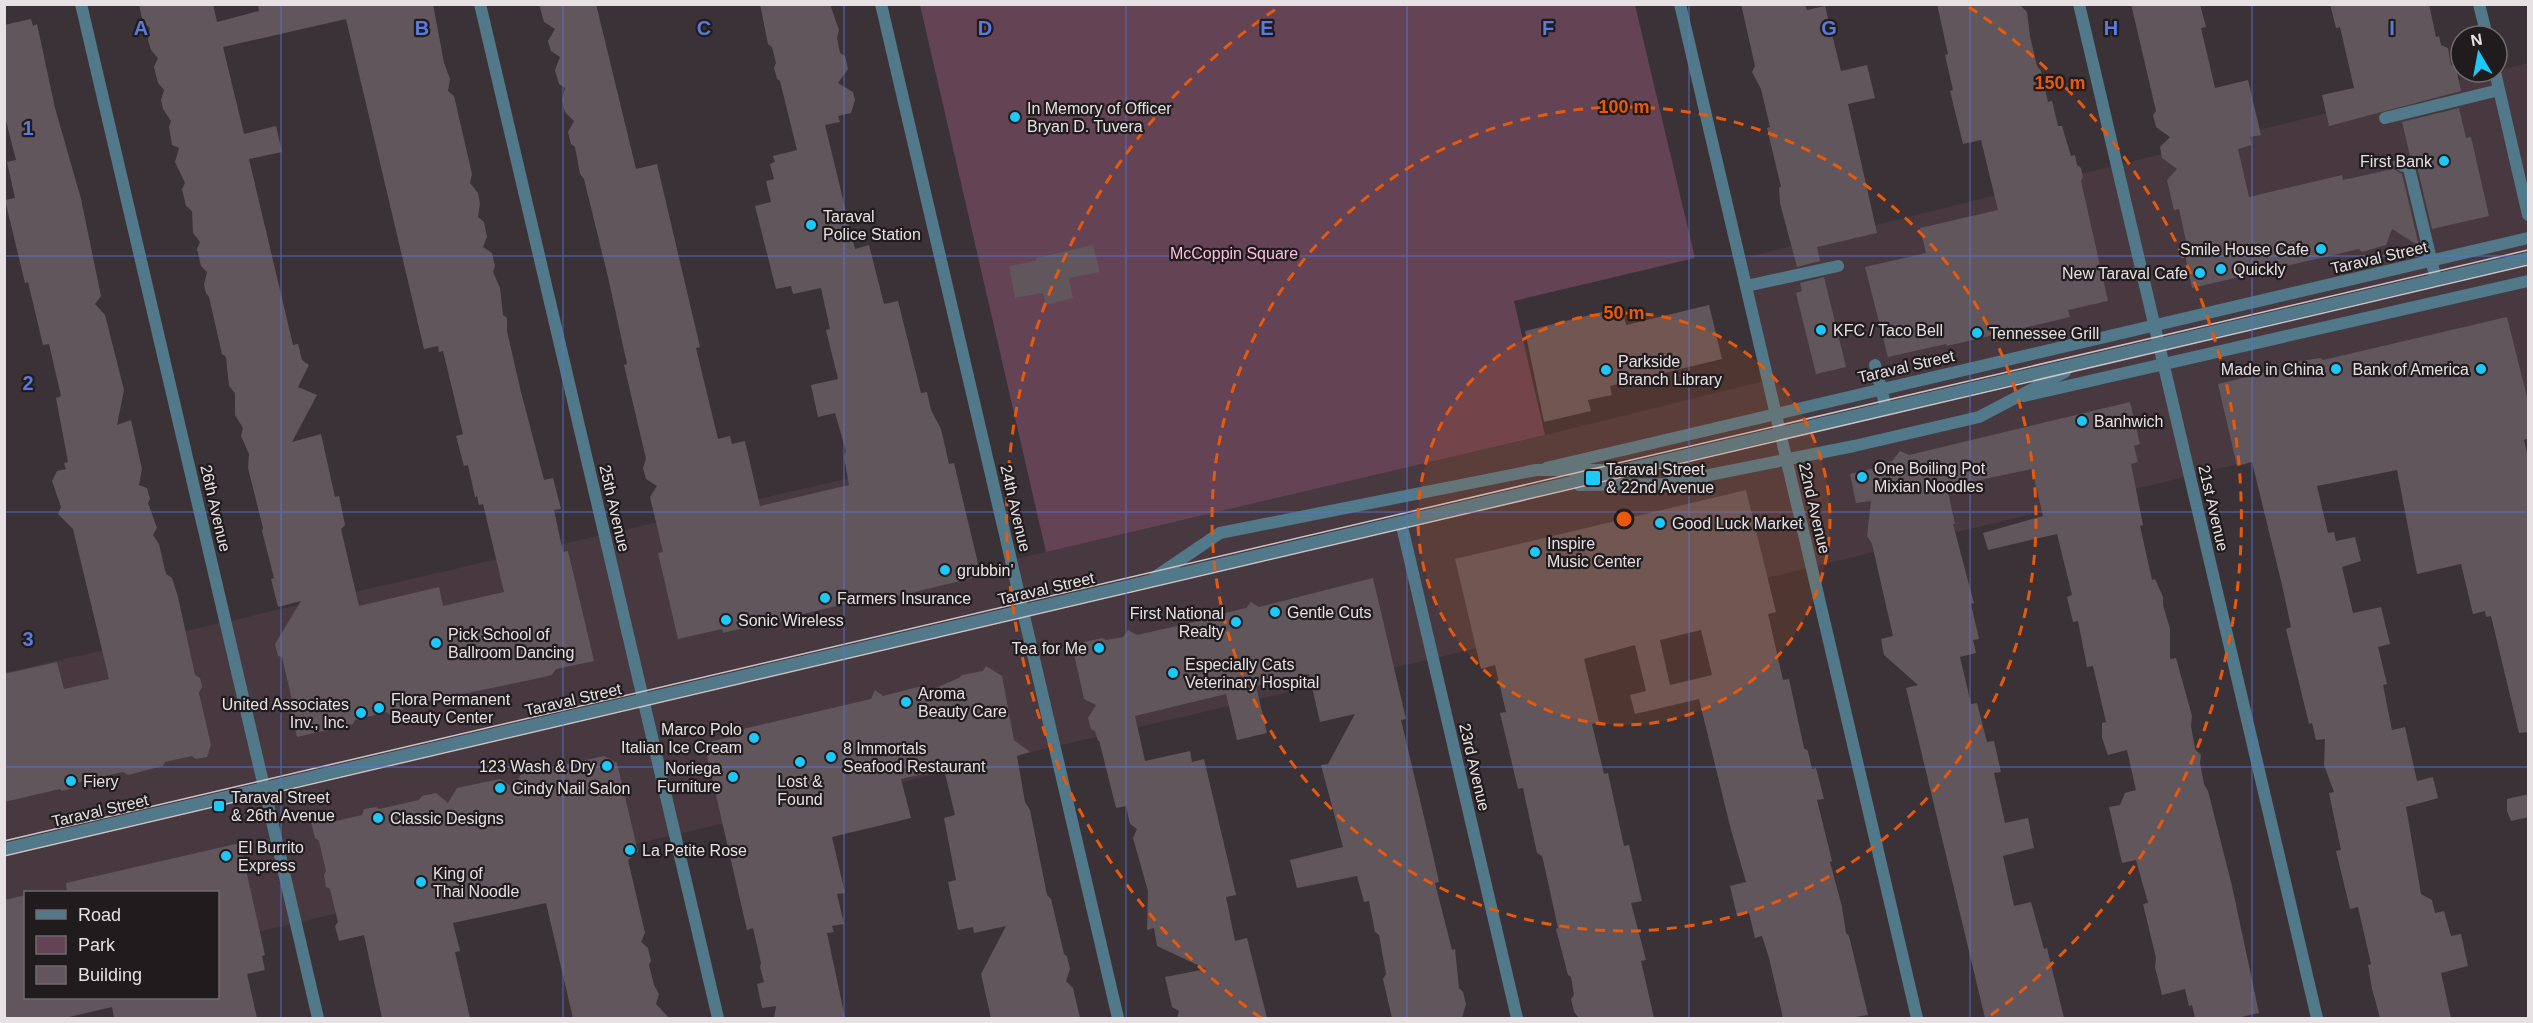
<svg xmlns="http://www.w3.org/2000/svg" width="2533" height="1023" font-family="Arial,sans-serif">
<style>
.built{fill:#483941}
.green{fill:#634354}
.building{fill:#61565c;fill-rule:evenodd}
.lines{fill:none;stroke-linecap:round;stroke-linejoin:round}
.service{stroke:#517989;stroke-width:12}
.minor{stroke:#517989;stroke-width:12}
.tertiary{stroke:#517989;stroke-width:12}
.tram{stroke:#ccc4c8;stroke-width:1.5}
.grid{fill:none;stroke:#5a7adc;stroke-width:1.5;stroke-opacity:0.55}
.ring{fill:none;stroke:#e8590c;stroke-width:3;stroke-dasharray:10 8}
.poi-dot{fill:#1cc9fc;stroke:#201b1d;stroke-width:2}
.labels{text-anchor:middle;stroke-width:4.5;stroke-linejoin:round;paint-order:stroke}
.poi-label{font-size:16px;fill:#e8e1e4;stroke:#201b1d;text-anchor:start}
.park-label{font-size:16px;fill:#febfe0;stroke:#201b1d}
.street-label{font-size:16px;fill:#e8e1e4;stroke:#201b1d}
.grid-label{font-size:20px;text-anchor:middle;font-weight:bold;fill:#5a7adc;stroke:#201b1d;stroke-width:4.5;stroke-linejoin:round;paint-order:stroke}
.centre{fill:#e8590c;stroke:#201b1d;stroke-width:3}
.ring-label{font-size:18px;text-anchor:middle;font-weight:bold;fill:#e8590c;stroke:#201b1d;stroke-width:4.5;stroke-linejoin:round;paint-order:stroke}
</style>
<rect width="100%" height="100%" fill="#3b3237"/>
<polygon class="built" points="2528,63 2528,394 1440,657 218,941 218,892 26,892 25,988 5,993 4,673 945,456 972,569 1545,435 1768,380 1740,259"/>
<polygon class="green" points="920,5 1635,5 1695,258 1514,301 1545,435 1046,552"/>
<g class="building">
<path d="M139 4H213L217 22 259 11 258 4H433L444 63 450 79 448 91 454 96 472 174 470 183 478 193 480 204 478 217 484 222 487 237 483 247 492 253 495 266 493 272 500 288 503 315 507 318V331L520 388 544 480 553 478 561 509 554 510 563 552 568 551 594 661 556 669 552 675 530 680 404 706 397 723 387 712 355 720 353 724 297 737 289 703 292 700 282 657 278 656 275 644 301 601 278 607 271 579 274 578 262 531 263 528 248 468 249 454 241 436 243 428 235 415V393L229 386 226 357 222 354 209 297 206 293 204 285 207 272 201 266 197 249 200 242 193 233 192 211 186 206 182 189 185 183 175 162 179 148 172 145 169 127 171 121 163 109 161 100 164 90 158 83 154 67 158 58 151 50 148 40 150 28 143 23ZM346 19 424 349 438 346 439 352 443 351 463 434 456 436 464 466 468 465 475 497 477 496 479 505 483 504 504 592 443 606 439 587 359 606 341 529 345 525 339 496 335 497 321 434 292 442 317 395 298 387 309 365 302 360 298 344 293 345 249 159 282 152 276 126 244 134 223 47Z"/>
<polygon points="539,4 596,4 636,169 657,164 700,347 696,348 718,439 730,436 732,444 745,441 760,506 849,485 844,457 846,451 835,413 818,417 811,385 838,379 826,330 830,329 821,288 793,294 791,286 776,289 755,206 771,202 766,181 774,179 770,164 775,162 773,156 797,150 780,81 777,79 774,68 776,63 772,47 768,44 760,4 830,4 839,30 837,38 840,53 845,56 848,69 838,83 853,92 855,100 851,113 838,116 840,122 825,125 855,249 869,245 884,304 898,301 921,393 927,392 931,410 941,429 949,464 954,463 981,576 894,597 890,594 874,597 782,619 777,628 768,622 723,633 722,629 678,639 658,553 663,552 650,497 657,486 646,479 643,468 646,459 624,365 627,364 608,277 584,179 580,174 575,147 571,144 568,132 574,121 565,112 562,100 565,88 559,84 555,70 560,57 551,51 548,41 555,29 544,22"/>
<polygon points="1741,4 1805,4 1807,10 1825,6 1841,71 1867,65 1875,98 1848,104 1877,233 1817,247 1820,261 1797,267 1780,203 1779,187 1781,187 1767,128 1770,127 1761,89 1752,72 1755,66"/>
<polygon points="1937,4 2019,4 2027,12 2030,36 2037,66 2041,71 2048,102 2052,101 2058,126 2062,126 2071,156 2075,155 2077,165 2081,168 2083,177 2081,181 2108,301 2068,310 2070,317 1947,346 1946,344 1888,357 1865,267 1926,253 1920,228 1998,210 1981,140 1963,144 1950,91 1953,90 1945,55 1948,54"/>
<polygon points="2131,4 2200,4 2206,27 2201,28 2215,88 2248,80 2261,135 2250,137 2252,145 2238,149 2249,197 2342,175 2343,180 2393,169 2402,174 2419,246 2392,229 2386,245 2362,252 2359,249 2192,288 2185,255 2189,255 2179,209 2174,210 2167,180 2177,169 2162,158 2160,147 2170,137 2156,127 2153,115 2156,111"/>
<polygon points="2330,4 2429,4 2436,37 2439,36 2441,45 2448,48 2451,65 2456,68 2461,91 2329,126 2322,95 2354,88 2340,27 2336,28"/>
<polygon points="31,19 33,26 37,24 55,108 81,199 101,296 95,304 105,315 124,390 117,425 131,420 142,469 139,485 147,488 150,499 148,503 157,528 153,535 159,544 166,574 172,578 178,597 195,675 200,678 202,687 199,693 211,745 207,757 196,759 192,756 165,762 163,766 128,775 123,772 76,783 73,788 62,791 60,789 4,802 4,674 57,662 64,689 109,679 73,529 58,514 61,507 52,481 57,471 66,469 64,463 68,462 56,398 61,396 49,344 43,345 28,282 25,283 5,200 15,198 7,162 16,160 4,113 4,25"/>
<polygon points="2459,108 2466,138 2471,137 2489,216 2432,229 2417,166 2411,160 2402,122"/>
<polygon points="1093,245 1100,272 1069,278 1073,298 1046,305 1043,293 1015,298 1009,266 1036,261 1036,258"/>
<polygon points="1824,277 1846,367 1816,374 1796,293 1802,291 1800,283"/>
<polygon points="1709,305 1722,359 1610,386 1612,395 1588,400 1591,411 1544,422 1525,331 1622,307 1626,325"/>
<polygon points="2507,317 2529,405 2529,438 2524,440 2529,462 2529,732 2519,733 2491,616 2486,617 2485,611 2473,614 2461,564 2417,574 2397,470 2317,486 2328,533 2334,532 2336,541 2355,537 2361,561 2342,567 2353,613 2381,607 2390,644 2378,647 2387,684 2383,685 2392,730 2405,727 2417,781 2433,777 2438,798 2406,807 2421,894 2432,900 2435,913 2444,911 2451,936 2461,934 2468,966 2441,973 2451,1018 2380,1018 2372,989 2368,965 2371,964 2358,907 2350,909 2336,851 2341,850 2329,793 2334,792 2324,765 2325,739 2316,740 2312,723 2309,724 2286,629 2291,627 2282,585 2252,462 2237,466 2218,384 2293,366 2294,362 2320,358 2323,360"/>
<polygon points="2130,402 2140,444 2134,446 2138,462 2131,464 2143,525 2140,526 2152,580 2155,579 2163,597 2163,605 2170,629 2170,659 2176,658 2192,716 2191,726 2195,749 2201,755 2200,763 2204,784 2208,791 2232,886 2259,1013 2237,1018 2195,1018 2192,1005 2189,1006 2185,989 2162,995 2155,967 2156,958 2143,904 2148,903 2136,860 2122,863 2109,807 2120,805 2125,793 2136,790 2127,750 2108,755 2102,738 2102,723 2106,722 2093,666 2087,667 2078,621 2073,622 2067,597 2072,595 2057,534 1988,550 1983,533 2043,516 2032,469 1947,487 1955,524 1953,524 1972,596 1974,603 1971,604 1979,639 1973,640 1976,653 1960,657 1971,704 1977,703 1987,742 1994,741 2001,772 1994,773 2005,823 2028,818 2034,848 2003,856 2014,906 2031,902 2044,949 2047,948 2064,1018 1985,1018 1906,688 1918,685 1884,655 1881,639 1893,636 1872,544 1867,536 1871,501 1856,503 1850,474 1883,466 1883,464 1892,461 1900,451 1909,455"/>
<path d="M1746 490 1776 612 1768 614 1783 680 1789 679 1804 748 1808 751 1812 769 1816 768 1824 799 1817 800 1832 861 1830 862 1842 907 1846 933 1849 936 1868 1015 1848 1018H1783L1769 958 1762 936 1755 938 1749 913 1737 916 1730 886 1746 882 1730 826 1699 699 1635 714 1630 695 1646 691 1635 645 1584 659 1599 722 1592 724 1604 774 1608 773 1624 846 1629 845 1642 901 1631 903 1646 960 1641 961 1654 1018H1579L1574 1012 1571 999 1574 995 1571 977 1568 975 1556 929 1558 928 1544 864 1542 856 1537 853 1523 788 1518 789 1500 713 1506 712 1495 665 1481 669 1455 559ZM1701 630 1712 675 1670 685 1660 640Z"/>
<polygon points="1373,578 1406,719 1401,720 1433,855 1439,882 1435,883 1452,950 1455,949 1459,988 1463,992 1466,1004 1462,1018 1392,1018 1383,979 1386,974 1379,935 1375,932 1369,901 1364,902 1357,876 1297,888 1290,860 1343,847 1321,765 1328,764 1355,714 1320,722 1309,674 1256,686 1267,733 1237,740 1226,694 1135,716 1145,761 1190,751 1192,762 1204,759 1236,895 1226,897 1235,941 1247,938 1267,1018 1177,1018 1179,1011 1172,1007 1165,977 1206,969 1157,946 1154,928 1147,930 1148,891 1133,838 1137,829 1130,824 1126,806 1116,808 1099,740 1098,741 1095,731 1091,729 1088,718 1096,705 1084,699 1072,645 1102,638 1106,640 1123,637 1128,630 1137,635 1208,619 1208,617 1246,608 1251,602 1259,607"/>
<polygon points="986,666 1002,676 1014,740 1030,752 1017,756 1025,802 1030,810 1047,895 1051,899 1064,954 1067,956 1070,969 1066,981 1073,988 1080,1018 991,1018 981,974 1006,926 974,933 973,927 958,930 948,882 956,880 944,818 955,815 944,769 901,779 911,818 832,837 845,893 837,894 844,924 832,926 834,932 827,933 845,1018 774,1018 776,1006 762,1008 757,984 764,982 760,967 761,963 753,928 747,930 704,743 744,734 743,729 871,699 875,690 883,696 922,686 924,693 959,678 962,675 983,671"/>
<polygon points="604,756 617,763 638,852 628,860 645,933 641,942 648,948 651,961 649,965 654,985 659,994 656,1004 669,1018 573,1018 546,903 453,923 460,951 455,952 470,1018 382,1018 364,935 339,941 335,926 338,922 330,889 326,887 324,875 326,871 319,841 315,838 311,822 328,818 332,822 362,815 364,809 376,807 379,809 419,800 422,796 436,793 448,803 457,788 500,779 514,788 521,774"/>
<polygon points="2529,794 2529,817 2511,821 2507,811 2507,799"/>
<polygon points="240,843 265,955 262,956 265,970 247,974 257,1018 114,1018 112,1007 65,1018 4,1018 4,900 26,895 26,998 218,998 218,892 67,892 66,883"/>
</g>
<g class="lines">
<g class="service">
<polyline points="2385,118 2499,90"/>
<polyline points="2399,164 2409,168 2436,280"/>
<polyline points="1746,286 1838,266"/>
<polyline points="1875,365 1886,408"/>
</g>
<g class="minor">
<polyline points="81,4 318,1018"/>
<polyline points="480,4 718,1018"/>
<polyline points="881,4 1118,1018"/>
<polyline points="1680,4 1917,1018"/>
<polyline points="2079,4 2317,1018"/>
<polyline points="2479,4 2487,36"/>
<polyline points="2495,72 2528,215"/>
<polyline points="2024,396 2528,281"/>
<polyline points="1546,468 2528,238"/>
<polyline points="1401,522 1517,1018"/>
</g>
<g class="tertiary">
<polyline points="1579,485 1664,484 1854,446 1979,417 2065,372"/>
<polyline points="1155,577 1220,533 1536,470 1604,470"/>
<polyline points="4,849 2528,258"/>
</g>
<g class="tram">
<polyline points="4,841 2528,250"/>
<polyline points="4,856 2528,265"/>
</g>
</g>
<path class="grid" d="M281 4V1018M563 4V1018M844 4V1018M1126 4V1018M1407 4V1018M1689 4V1018M1970 4V1018M2252 4V1018M4 256H2528M4 512H2528M4 767H2528"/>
<circle cx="1624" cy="519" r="206" fill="#e8590c" fill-opacity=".12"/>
<g class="ring">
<circle cx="1624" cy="519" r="206"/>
<circle cx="1624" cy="519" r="412"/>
<path d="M1261 1018A617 617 0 0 1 1279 7M1969 7A617 617 0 0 1 1987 1018"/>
</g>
<g class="poi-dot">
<circle cx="1015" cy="117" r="6"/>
<circle cx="2444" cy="161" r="6"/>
<circle cx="811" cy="225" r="6"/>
<circle cx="2321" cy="249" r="6"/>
<circle cx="2221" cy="269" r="6"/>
<circle cx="2200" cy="273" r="6"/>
<circle cx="1821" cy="330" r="6"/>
<circle cx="1977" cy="333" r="6"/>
<circle cx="2336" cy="369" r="6"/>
<circle cx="2481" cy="369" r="6"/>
<circle cx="1606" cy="370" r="6"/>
<circle cx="2082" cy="421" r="6"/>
<circle cx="1862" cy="477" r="6"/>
<rect x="1585" y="470" width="16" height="16" rx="3"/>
<circle cx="1660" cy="523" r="6"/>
<circle cx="1535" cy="552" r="6"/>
<circle cx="945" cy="570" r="6"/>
<circle cx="825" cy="598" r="6"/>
<circle cx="1275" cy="612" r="6"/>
<circle cx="726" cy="620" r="6"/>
<circle cx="1236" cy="622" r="6"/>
<circle cx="436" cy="643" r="6"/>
<circle cx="1099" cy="648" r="6"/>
<circle cx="1173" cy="673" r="6"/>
<circle cx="906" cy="702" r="6"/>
<circle cx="379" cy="708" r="6"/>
<circle cx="361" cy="713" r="6"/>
<circle cx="754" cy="738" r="6"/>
<circle cx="831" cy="757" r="6"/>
<circle cx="800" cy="762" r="6"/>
<circle cx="607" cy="766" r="6"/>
<circle cx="733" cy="777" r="6"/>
<circle cx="71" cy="781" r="6"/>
<circle cx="500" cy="788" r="6"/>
<rect x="213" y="800" width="12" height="12" rx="3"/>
<circle cx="378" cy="818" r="6"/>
<circle cx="630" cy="850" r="6"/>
<circle cx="226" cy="856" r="6"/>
<circle cx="421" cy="882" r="6"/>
</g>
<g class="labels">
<g class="poi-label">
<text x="1027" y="114">In Memory of Officer<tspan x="1027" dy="18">Bryan D. Tuvera</tspan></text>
<text x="2432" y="167" text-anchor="end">First Bank</text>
<text x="823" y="222">Taraval<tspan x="823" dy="18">Police Station</tspan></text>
<text x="2309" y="255" text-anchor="end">Smile House Cafe</text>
<text x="2233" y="275">Quickly</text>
<text x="2188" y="279" text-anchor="end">New Taraval Cafe</text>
<text x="1833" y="336">KFC / Taco Bell</text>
<text x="1989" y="339">Tennessee Grill</text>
<text x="1618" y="367">Parkside<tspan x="1618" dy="18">Branch Library</tspan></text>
<text x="2324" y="375" text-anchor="end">Made in China</text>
<text x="2469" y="375" text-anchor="end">Bank of America</text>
<text x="2094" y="427">Banhwich</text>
<text x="1874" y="474">One Boiling Pot<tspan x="1874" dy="18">Mixian Noodles</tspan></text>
<text x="1606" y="475">Taraval Street<tspan x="1606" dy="18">&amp; 22nd Avenue</tspan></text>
<text x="1672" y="529">Good Luck Market</text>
<text x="1547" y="549">Inspire<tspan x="1547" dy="18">Music Center</tspan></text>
<text x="957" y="576">grubbin'</text>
<text x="837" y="604">Farmers Insurance</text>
<text x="1287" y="618">Gentle Cuts</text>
<text x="1224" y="619" text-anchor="end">First National<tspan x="1224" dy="18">Realty</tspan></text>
<text x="738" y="626">Sonic Wireless</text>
<text x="448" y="640">Pick School of<tspan x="448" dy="18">Ballroom Dancing</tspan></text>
<text x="1087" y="654" text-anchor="end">Tea for Me</text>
<text x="1185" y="670">Especially Cats<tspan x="1185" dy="18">Veterinary Hospital</tspan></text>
<text x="918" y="699">Aroma<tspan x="918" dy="18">Beauty Care</tspan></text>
<text x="391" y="705">Flora Permanent<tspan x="391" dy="18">Beauty Center</tspan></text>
<text x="349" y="710" text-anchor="end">United Associates<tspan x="349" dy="18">Inv., Inc.</tspan></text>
<text x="742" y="735" text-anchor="end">Marco Polo<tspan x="742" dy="18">Italian Ice Cream</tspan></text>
<text x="843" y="754">8 Immortals<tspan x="843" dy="18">Seafood Restaurant</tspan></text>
<text x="595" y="772" text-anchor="end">123 Wash &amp; Dry</text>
<text x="721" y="774" text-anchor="end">Noriega<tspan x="721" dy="18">Furniture</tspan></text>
<text x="83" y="787">Fiery</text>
<text x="800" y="787" text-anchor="middle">Lost &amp;<tspan x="800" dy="18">Found</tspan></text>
<text x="512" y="794">Cindy Nail Salon</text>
<text x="231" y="803">Taraval Street<tspan x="231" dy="18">&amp; 26th Avenue</tspan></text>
<text x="390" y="824">Classic Designs</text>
<text x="238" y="853">El Burrito<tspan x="238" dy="18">Express</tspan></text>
<text x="642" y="856">La Petite Rose</text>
<text x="433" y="879">King of<tspan x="433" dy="18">Thai Noodle</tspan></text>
</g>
<g class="park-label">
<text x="1234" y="259">McCoppin Square</text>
</g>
<g class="street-label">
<text transform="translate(2379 257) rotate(-13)" y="6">Taraval Street</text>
<text transform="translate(1906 366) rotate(-13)" y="6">Taraval Street</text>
<text transform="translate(216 508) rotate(77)" y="6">26th Avenue</text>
<text transform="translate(615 508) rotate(77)" y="6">25th Avenue</text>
<text transform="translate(1016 508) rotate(77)" y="6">24th Avenue</text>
<text transform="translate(1815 508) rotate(77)" y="6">22nd Avenue</text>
<text transform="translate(2214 508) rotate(77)" y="6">21st Avenue</text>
<text transform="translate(1046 588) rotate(-13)" y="6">Taraval Street</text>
<text transform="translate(573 699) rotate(-13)" y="6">Taraval Street</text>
<text transform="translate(1475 767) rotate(77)" y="6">23rd Avenue</text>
<text transform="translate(100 810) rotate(-13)" y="6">Taraval Street</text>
</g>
</g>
<g class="grid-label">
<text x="141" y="35">A</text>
<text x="422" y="35">B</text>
<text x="704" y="35">C</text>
<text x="985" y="35">D</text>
<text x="1267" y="35">E</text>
<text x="1548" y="35">F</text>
<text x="1829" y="35">G</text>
<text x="2111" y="35">H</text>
<text x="2392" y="35">I</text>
<text x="28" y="135">1</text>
<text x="28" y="390">2</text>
<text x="28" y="646">3</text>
</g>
<circle cx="1624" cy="519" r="9" class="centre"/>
<g class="ring-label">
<text x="2060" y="89">150 m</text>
<text x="1624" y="113">100 m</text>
<text x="1624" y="319">50 m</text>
</g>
<rect width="2533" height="1023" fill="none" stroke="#e8e1e4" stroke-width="12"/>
<rect x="24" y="891" width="195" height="108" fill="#201b1d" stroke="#706a6d" stroke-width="1.5"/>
<rect x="36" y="910" width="30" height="9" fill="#517989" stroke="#706a6d" stroke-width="1.5"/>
<text x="78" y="921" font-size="18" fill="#e8e1e4">Road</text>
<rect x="36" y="936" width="30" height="18" fill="#634354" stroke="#706a6d" stroke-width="1.5"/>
<text x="78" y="951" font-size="18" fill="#e8e1e4">Park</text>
<rect x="36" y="966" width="30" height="18" fill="#61565c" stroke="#706a6d" stroke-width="1.5"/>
<text x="78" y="981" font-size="18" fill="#e8e1e4">Building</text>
<g transform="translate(2479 54) rotate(350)"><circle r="28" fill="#201b1d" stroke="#706a6d" stroke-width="1.5"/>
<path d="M0-4.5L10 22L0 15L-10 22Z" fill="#1cc9fc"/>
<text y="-9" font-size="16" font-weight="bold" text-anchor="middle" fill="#e8e1e4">N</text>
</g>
</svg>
